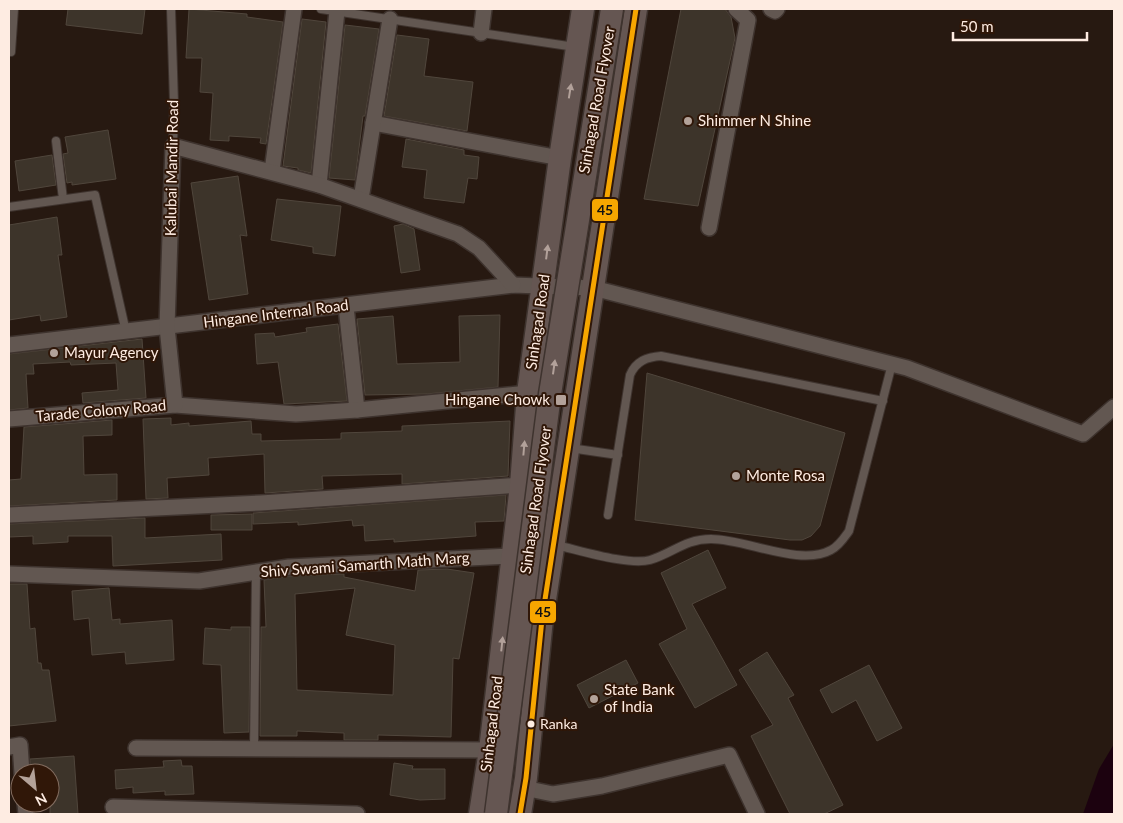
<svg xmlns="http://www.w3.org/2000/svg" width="1123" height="823" font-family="Lato,sans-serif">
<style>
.water{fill:#1c020f}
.building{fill:#3d342a;stroke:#50463c;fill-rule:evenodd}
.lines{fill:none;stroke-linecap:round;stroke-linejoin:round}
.lane-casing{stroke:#3e332e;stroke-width:10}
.street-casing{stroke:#3e332e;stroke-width:18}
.primary-casing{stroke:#3e332e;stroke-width:25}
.lane{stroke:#625751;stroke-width:8}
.street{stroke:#625751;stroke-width:15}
.primary{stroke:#655652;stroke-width:22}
.primary-bridge-casing{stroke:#3e332e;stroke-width:25;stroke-linecap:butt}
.primary-bridge{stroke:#655652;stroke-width:22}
.bus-1-casing{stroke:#301708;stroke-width:9}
.bus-1{stroke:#f7a600;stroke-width:5}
.oneway{fill:#b2a19a}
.poi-dot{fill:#b3a299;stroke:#301708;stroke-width:2}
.bus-dot{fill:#feece2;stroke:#301708;stroke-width:2}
.labels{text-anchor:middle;stroke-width:4;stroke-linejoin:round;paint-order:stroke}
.bus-label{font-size:14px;fill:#feece2;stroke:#301708;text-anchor:start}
.street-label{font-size:15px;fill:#feece2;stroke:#301708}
.poi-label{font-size:15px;fill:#feece2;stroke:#301708;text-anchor:start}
.line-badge{stroke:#301708;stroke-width:2}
.pale-badge-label{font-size:14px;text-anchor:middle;font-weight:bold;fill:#111}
</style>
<rect width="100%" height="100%" fill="#271911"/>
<polygon class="water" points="1114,744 1114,814 1083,814 1099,769"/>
<g class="building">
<polygon points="68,9 145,9 142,34 66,25"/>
<polygon points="189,9 247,14 247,17 283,22 266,144 260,143 261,138 229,136 229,141 210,140 213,93 200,92 202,58 186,58"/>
<polygon points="681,9 725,9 731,17 735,38 698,206 644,199"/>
<polygon points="302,19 326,22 311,173 298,170 298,168 283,166"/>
<polygon points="345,25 379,29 365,116 363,116 355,180 329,178"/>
<polygon points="397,35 429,39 424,76 473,82 467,131 384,116"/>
<polygon points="108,130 116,179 72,185 72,182 67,183 63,154 68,153 65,137"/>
<polygon points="406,139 464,150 464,155 479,157 477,179 468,178 464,203 424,198 427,170 402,167"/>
<polygon points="52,155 56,185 19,191 15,161"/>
<polygon points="238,176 247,236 240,235 248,294 209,300 191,183"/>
<polygon points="277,199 341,206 335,256 313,253 313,247 271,240"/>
<polygon points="57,217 62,255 58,255 67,317 41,321 40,315 9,320 9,225"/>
<polygon points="403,224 414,229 420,270 401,273 394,226"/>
<polygon points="500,315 498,387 426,394 365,395 357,319 393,316 397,364 460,362 459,316"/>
<polygon points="338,324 347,401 284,404 278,362 257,364 255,334 274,333 275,337 307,332 306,328"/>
<polygon points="142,339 146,398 83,403 82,393 118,390 116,363 71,365 70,362 33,364 34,374 26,374 28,408 9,410 9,354"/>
<polygon points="647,373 845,433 820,526 811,536 802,540 790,540 635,520"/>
<polygon points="171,418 171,425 189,423 189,426 251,421 252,434 261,434 261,441 341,439 341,433 402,431 402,426 510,421 508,476 402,484 402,474 322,476 323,489 265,493 264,454 208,458 209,475 167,478 168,498 146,499 143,419"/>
<polygon points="112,420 112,435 83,436 84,475 117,474 117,500 9,506 9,480 21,479 24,427"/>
<polygon points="506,495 504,521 475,522 476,536 394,542 394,539 365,541 364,525 353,526 352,520 298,525 298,522 253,524 253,513"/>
<polygon points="252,514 252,530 211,530 211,515"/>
<polygon points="145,518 145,538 221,534 222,560 113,566 112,536 68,536 68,542 33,544 33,536 9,537 9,524"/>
<polygon points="708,550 726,588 692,604 737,685 695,708 659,644 687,629 661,573"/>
<path d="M447 569 474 573 459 659 453 658 451 737 378 735V740H344V733L297 731V736H260L261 627H266L264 580 290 576 344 574V577L415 591 418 570ZM355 588 346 635 395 645 393 695 297 690 295 594Z"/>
<polygon points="9,584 27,584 30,629 35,628 38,663 41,663 42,670 49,670 56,721 9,726"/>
<polygon points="109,588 112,620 120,619 120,624 172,620 174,660 126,664 125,652 92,655 89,618 74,620 72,591"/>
<polygon points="231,627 250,627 249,732 224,733 221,665 203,664 205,628 231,630"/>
<polygon points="767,652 794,695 788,698 843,805 824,814 790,814 751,736 773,725 739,670"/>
<polygon points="626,660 638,683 589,708 577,685"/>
<polygon points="869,665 902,728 877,741 856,700 832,713 820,690"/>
<polygon points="74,756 78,814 50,814 50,773 31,773 30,759"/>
<polygon points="181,760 182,766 192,766 194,794 165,795 165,791 133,793 133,787 116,789 115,770 164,767 163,761"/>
<polygon points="394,763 413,766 412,769 445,769 445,799 420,800 390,795"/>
</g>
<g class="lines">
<defs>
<g id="lane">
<polyline points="171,9 174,103 173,146"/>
<polyline points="321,9 575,47"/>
<polyline points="11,52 14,9"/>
<polyline points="56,141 63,199"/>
<polyline points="9,207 95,195 126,332"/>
<polyline points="570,448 618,455"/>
<path d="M608 515 630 375C636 361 647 357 661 356L883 401"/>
<path d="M556 545C579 550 629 566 650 560 673 553 685 539 711 539 746 539 800 567 831 550 839 546 844 538 849 531L892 364"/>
<polyline points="254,748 256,572"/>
</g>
<g id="street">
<polyline points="771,9 775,11 777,9"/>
<polyline points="481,33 484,9"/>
<polyline points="373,123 560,158"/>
<polyline points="272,171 294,9"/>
<polyline points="319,185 337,11"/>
<polyline points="361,199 390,19"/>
<polyline points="709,228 748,20 736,9"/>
<polyline points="346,306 357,410"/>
<polyline points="9,345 513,285 593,288 907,368 1083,434 1114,407"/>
<polyline points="175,405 296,414 357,410 528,393"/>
<polyline points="9,419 175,405 167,327 173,146 319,185 458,234 479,248 513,285"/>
<polyline points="9,515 261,503 521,485"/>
<polyline points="9,574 199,581 289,567 512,556"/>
<polyline points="9,747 20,745 22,773"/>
<polyline points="136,748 490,750"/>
<polyline points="524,788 553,794 602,786 729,755 757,814"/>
<polyline points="25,803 26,814"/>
<polyline points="113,807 357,814"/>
</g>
<g id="primary">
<polyline points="480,814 490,750 521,485 528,393 560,158 583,9"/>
<polyline points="520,814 526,778 542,619 636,9"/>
</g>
</defs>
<use href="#lane" class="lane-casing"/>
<use href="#street" class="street-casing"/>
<use href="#primary" class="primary-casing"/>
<use href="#lane" class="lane"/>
<use href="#street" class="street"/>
<use href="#primary" class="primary"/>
<defs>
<polyline id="primary-bridge" points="496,814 550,394 612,9"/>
</defs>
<use href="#primary-bridge" class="primary-bridge-casing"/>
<use href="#primary-bridge" class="primary-bridge"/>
<defs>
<polyline id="bus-1" points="520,814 526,778 542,619 636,9"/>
</defs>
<use href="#bus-1" class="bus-1-casing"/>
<use href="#bus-1" class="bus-1"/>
</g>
<defs><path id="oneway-solid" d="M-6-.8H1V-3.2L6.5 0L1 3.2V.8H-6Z" transform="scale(1.25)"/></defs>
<g class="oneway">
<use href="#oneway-solid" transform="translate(570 91) rotate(-81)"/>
<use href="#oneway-solid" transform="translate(547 252) rotate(-83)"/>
<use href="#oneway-solid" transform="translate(554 367) rotate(-82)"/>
<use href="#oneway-solid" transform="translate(524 448) rotate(-85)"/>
<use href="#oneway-solid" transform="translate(502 644) rotate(-84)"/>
</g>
<g class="poi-dot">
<circle cx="688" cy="121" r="5"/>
<circle cx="54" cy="353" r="5"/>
<rect x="555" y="394" width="12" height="12" rx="2.5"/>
<circle cx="736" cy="476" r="5"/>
<circle cx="594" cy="699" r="5"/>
</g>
<circle class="bus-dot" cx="531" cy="724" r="4.5"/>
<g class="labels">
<g class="bus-label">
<text x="540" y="729">Ranka</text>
</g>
<g class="street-label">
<text transform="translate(597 100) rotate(-80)" y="5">Sinhagad Road Flyover</text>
<text transform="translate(172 168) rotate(-89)" y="5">Kalubai Mandir Road</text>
<text transform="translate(276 314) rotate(-7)" y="5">Hingane Internal Road</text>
<text transform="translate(538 322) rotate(-82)" y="5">Sinhagad Road</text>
<text transform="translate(101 411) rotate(-5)" y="5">Tarade Colony Road</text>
<text transform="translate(536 500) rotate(-82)" y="5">Sinhagad Road Flyover</text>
<text transform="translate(365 565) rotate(-4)" y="5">Shiv Swami Samarth Math Marg</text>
<text transform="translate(492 724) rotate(-83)" y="5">Sinhagad Road</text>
</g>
<g class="poi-label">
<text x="698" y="126">Shimmer N Shine</text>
<text x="64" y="358">Mayur Agency</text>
<text x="550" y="405" text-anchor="end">Hingane Chowk</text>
<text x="746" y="481">Monte Rosa</text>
<text x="604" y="695">State Bank<tspan x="604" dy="17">of India</tspan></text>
</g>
</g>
<g class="line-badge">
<rect x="591" y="198" width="28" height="24" rx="5" fill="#f7a600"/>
<rect x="529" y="600" width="28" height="24" rx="5" fill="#f7a600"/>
</g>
<g class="pale-badge-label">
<text x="605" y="215">45</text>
<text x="543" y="617">45</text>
</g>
<rect width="1123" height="823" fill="none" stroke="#feece2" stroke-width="20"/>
<g transform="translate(35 788) rotate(152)"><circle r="24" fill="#301708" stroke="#826c5f"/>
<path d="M0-4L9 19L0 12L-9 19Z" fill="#b3a299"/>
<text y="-8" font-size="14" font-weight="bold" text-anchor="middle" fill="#feece2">N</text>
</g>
<path d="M953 32v8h134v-8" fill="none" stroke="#feece2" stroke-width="2.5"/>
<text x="960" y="32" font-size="15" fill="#feece2" stroke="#301708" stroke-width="4" paint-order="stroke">50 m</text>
</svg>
